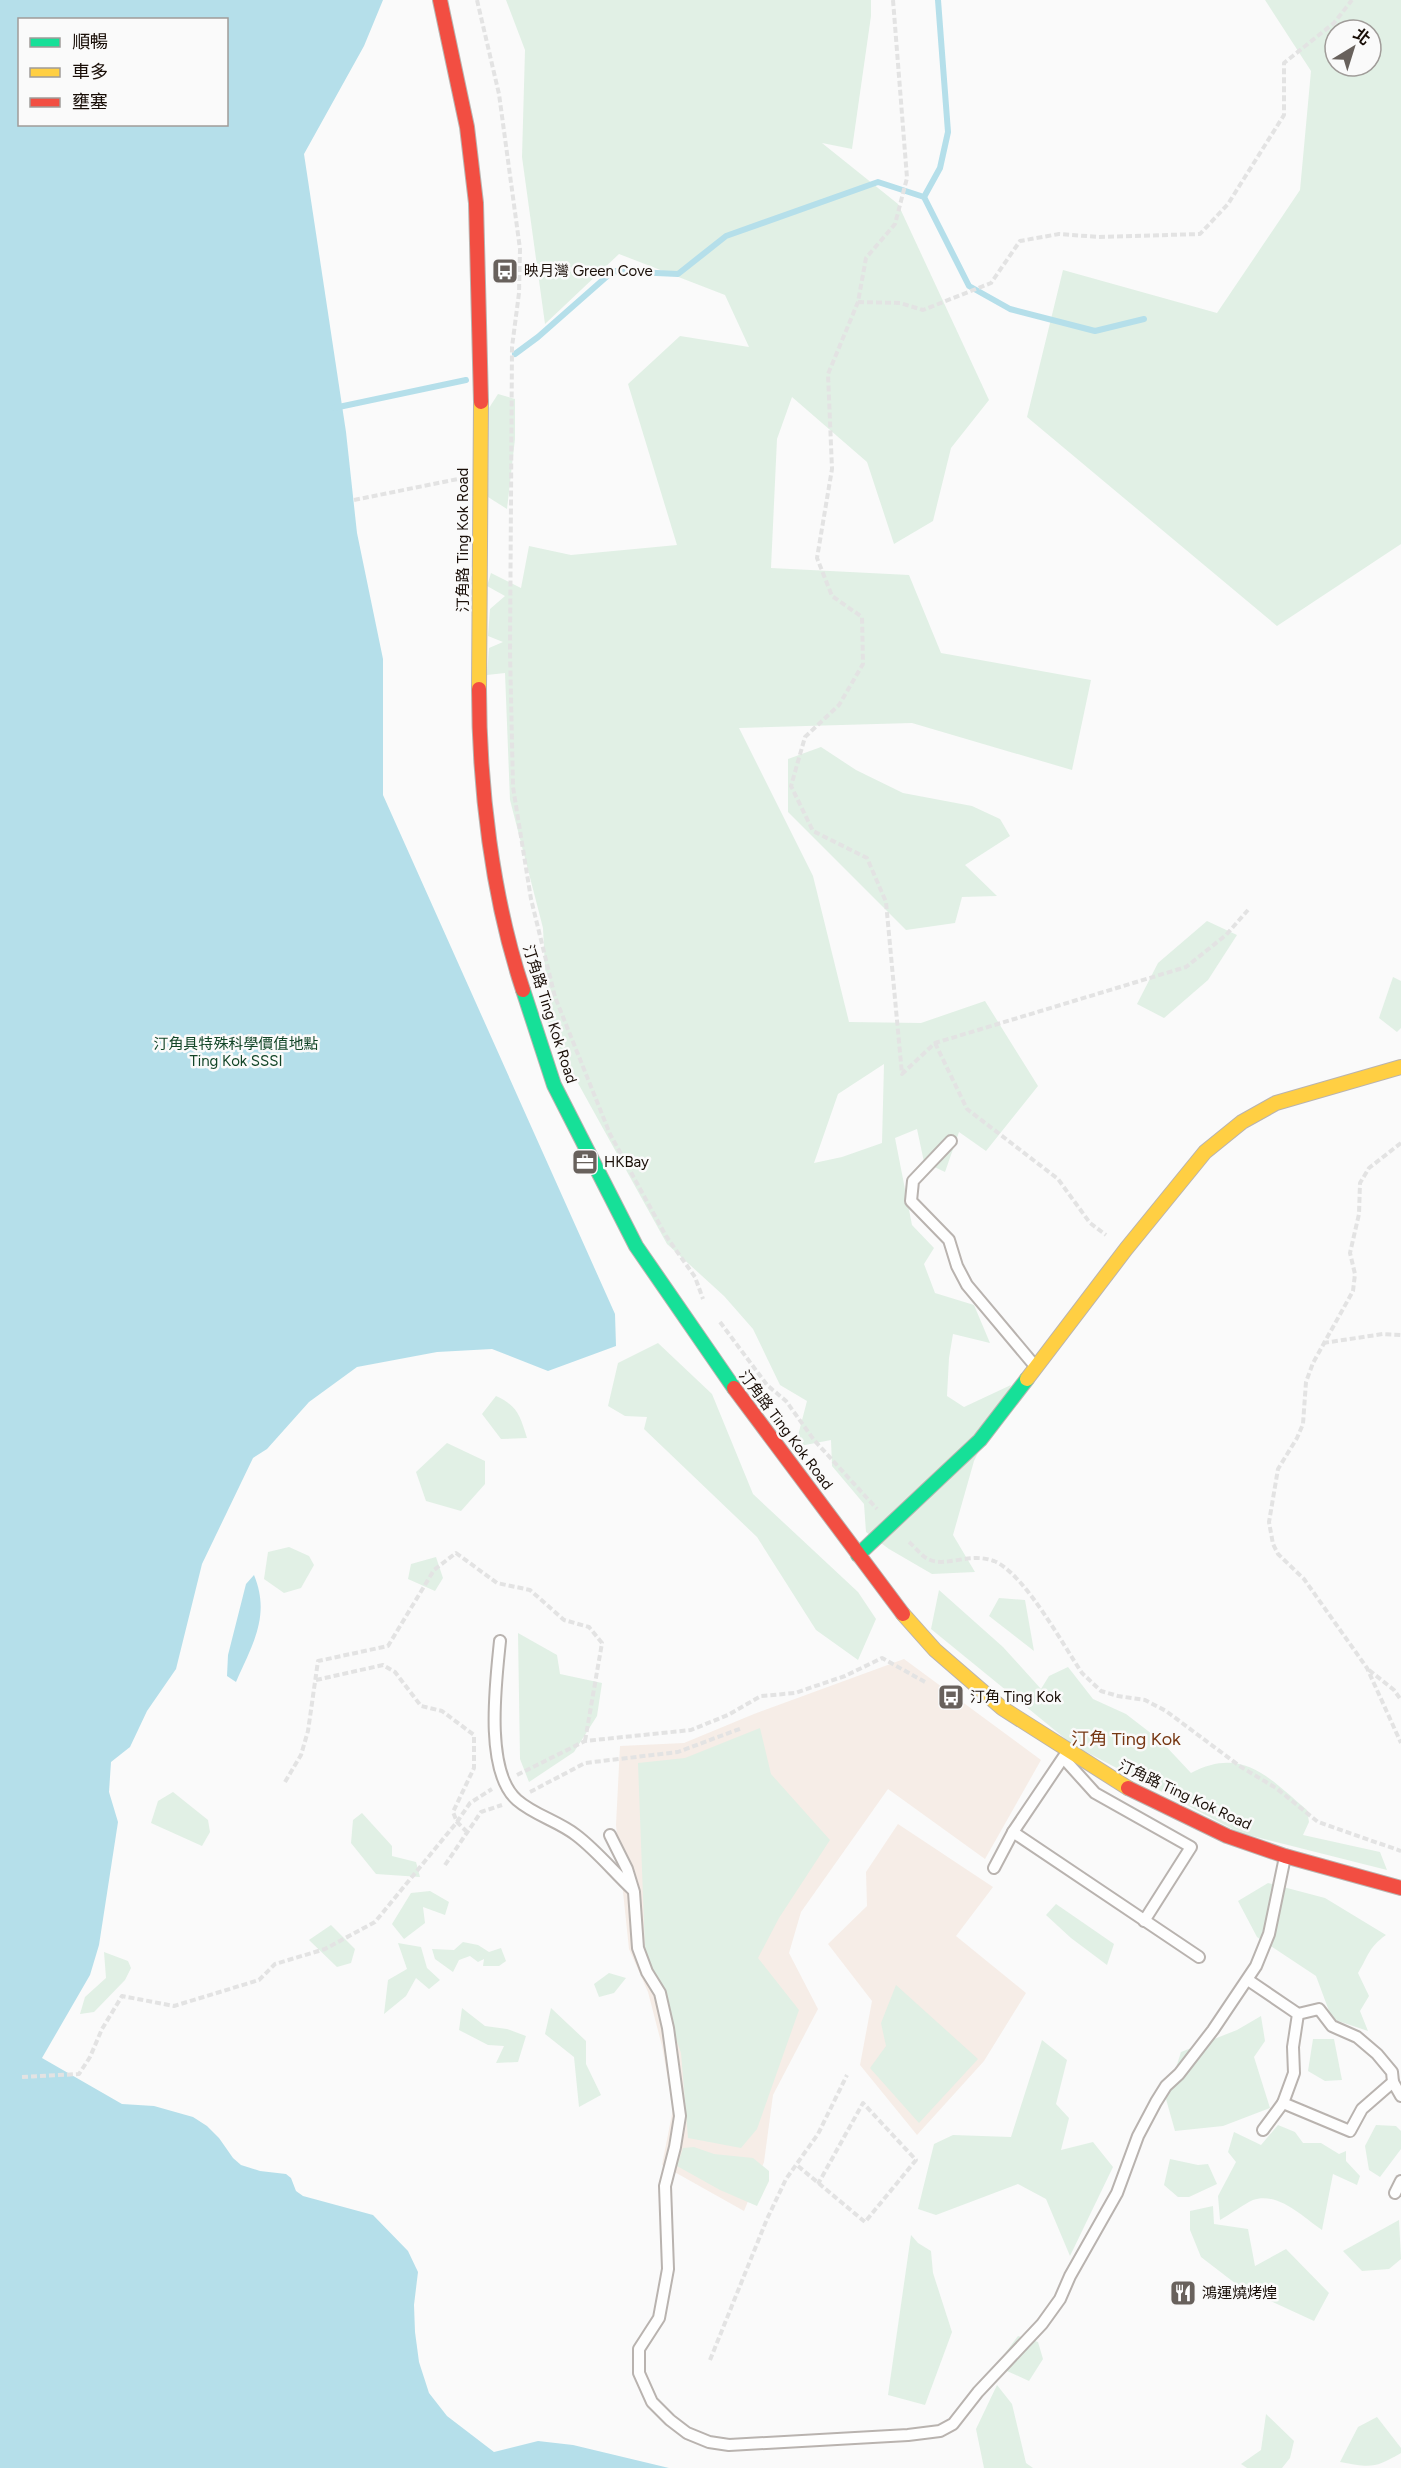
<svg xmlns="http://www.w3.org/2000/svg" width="1401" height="2468" font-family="Figtree,'Noto Sans TC',sans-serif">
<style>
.built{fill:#f6ede7}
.green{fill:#e1f0e5;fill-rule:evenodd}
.water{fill:#b5dfea;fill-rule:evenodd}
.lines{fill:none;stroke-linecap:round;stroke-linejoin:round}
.stream{stroke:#b5dfea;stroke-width:6}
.lane-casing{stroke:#b9b3af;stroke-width:14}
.fast-casing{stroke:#b9b3af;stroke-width:16}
.slow-casing{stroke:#b9b3af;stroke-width:16}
.jam-casing{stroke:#b9b3af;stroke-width:16}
.path{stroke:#e3e3e3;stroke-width:4;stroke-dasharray:6 3;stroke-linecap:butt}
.lane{stroke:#fefefe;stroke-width:10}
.fast{stroke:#16e098;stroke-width:14}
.slow{stroke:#ffcf43;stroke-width:14}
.jam{stroke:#f24e42;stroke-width:14}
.labels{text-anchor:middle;stroke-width:5;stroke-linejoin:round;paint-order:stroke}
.poi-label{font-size:15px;fill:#190e07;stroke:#fafafa;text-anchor:start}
.street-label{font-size:15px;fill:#190e07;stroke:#fafafa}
.park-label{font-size:15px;fill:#124527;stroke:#fafafa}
.quarter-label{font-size:18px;fill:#773814;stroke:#fafafa}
</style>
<rect width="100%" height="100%" fill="#fafafa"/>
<g class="built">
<polygon points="904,1659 1041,1760 985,1859 888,1789 801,1912 789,1953 818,2009 773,2095 764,2162 744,2211 662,2165 673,2109 662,2046 648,1992 629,1949 616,1825 620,1746 684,1743 754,1714"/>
<polygon points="898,1824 993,1887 956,1936 1026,1993 984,2061 917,2135 860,2065 872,2001 828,1944 867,1906 866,1872"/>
</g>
<g class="green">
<path d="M506 0H871V16L852 149 822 143 898 204 989 400 951 448 933 521 894 544 867 462 792 397 777 439 771 568 909 575 941 653 1091 680 1072 770 912 723 739 728 813 876 849 1022 921 1023 985 1001 1038 1086 986 1151 959 1132 945 1172 924 1162 917 1129 895 1138 912 1225 934 1248 924 1264 935 1293 974 1305 990 1343 953 1334 949 1358 947 1396 964 1407 1011 1385 974 1461 953 1535 975 1572 932 1574 889 1549 866 1532 864 1504 832 1466 831 1440 795 1447 807 1401 780 1385 753 1329 724 1296 667 1244 548 1029 543 928 510 800 505 673 487 675 489 648 503 642 488 636 490 609 505 596 487 586 491 573 521 588 529 546 571 555 677 545 628 384 680 336 749 347 725 295 619 254 545 324 522 157 525 50ZM884 1064 882 1143 842 1157 814 1163 838 1094Z"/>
<path d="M1265 0H1401V544L1277 626 1027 417 1063 270 1217 313 1300 190 1311 71ZM1335 30H1371V66H1335Z"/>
<polygon points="498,394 515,399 515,439 507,509 488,497 489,408"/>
<polygon points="821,747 856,770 903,793 972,806 1000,819 1010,836 965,865 997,896 962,897 955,923 906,930 788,812 788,759"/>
<polygon points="1207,921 1237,935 1208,980 1164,1018 1137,1004 1158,963"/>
<polygon points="1393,977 1401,981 1401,1028 1397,1032 1379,1018"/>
<polygon points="658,1343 712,1394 753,1494 858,1592 876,1619 858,1660 816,1630 757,1537 644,1429 647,1417 625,1416 608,1406 618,1363"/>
<path d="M496 1396C518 1406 520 1416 527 1438L501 1439 482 1414Z"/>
<polygon points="447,1443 485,1461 485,1484 461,1511 426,1501 416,1472"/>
<polygon points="289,1547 309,1556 314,1565 301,1588 284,1593 264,1579 268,1552"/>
<polygon points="436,1557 443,1578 435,1591 408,1579 411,1564"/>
<path d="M939 1590 1003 1647 1041 1689 1049 1676 1068 1667 1093 1699 1126 1714 1161 1741 1191 1773C1243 1746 1269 1778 1307 1810L1309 1822 1303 1835 1380 1852 1387 1870 1240 1833 1073 1745 931 1629Z"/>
<polygon points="999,1598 1025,1600 1034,1651 989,1616"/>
<polygon points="518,1633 557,1655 560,1674 602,1683 597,1716 574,1752 529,1782 520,1759"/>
<polygon points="760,1728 771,1774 830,1840 779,1918 758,1958 799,2010 757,2129 741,2148 688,2138 681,2053 645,1950 638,1763 685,1758"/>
<polygon points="173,1792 208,1820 210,1832 202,1846 151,1823 158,1801"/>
<polygon points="362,1813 392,1846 392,1856 416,1862 420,1877 376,1874 351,1843 353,1820"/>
<path d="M1268 1883 1325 1898 1386 1935C1368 1948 1369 1955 1358 1973L1369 1996 1360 2011 1368 2031 1332 2019 1316 1976 1257 1937 1238 1901Z"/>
<polygon points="430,1891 449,1902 445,1915 423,1907 425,1923 404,1939 392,1924 411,1893"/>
<polygon points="1056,1904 1114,1944 1107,1965 1071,1938 1046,1915"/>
<polygon points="331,1925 355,1949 351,1963 337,1967 309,1940"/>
<polygon points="463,1942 478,1945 489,1952 501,1948 506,1961 499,1966 483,1966 484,1959 478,1962 470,1956 459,1960 453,1972 435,1959 432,1949 454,1950"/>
<polygon points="398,1943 421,1947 427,1968 440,1980 429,1989 416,1978 406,1996 384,2014 388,1980 407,1969"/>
<polygon points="104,1952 128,1961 131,1968 125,1980 94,2012 80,2014 85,1997 106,1978"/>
<polygon points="609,1973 626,1978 614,1993 599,1997 594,1984"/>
<polygon points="896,1985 978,2059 919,2123 870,2068 886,2046 881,2023"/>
<polygon points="462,2008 485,2026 507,2029 526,2036 518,2062 496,2063 504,2046 488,2045 459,2030"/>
<polygon points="551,2008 586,2041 586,2064 601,2095 579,2107 574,2057 545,2034"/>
<polygon points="1261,2016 1265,2041 1254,2057 1270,2108 1223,2126 1175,2131 1166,2099 1181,2052 1237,2030"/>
<polygon points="1313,2039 1334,2039 1342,2080 1325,2081 1308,2071"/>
<polygon points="1042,2040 1067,2060 1056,2104 1069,2118 1061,2150 1093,2142 1113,2167 1070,2256 1046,2199 1018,2184 936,2215 918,2209 934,2144 953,2135 1011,2137"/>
<path d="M1278 2125 1295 2132 1303 2143H1321L1339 2154 1346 2151V2161L1360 2176 1357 2185 1333 2174 1322 2230C1304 2218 1278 2191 1253 2200 1242 2205 1231 2214 1220 2220L1218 2196 1236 2162 1228 2152 1234 2132 1261 2145Z"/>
<polygon points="1376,2125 1396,2126 1401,2131 1401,2149 1380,2177 1369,2170 1365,2146"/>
<polygon points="694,2147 714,2154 753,2158 769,2171 769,2181 757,2206 720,2190 677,2166 683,2148"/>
<polygon points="1170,2159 1198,2165 1208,2164 1217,2184 1189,2197 1178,2197 1164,2185"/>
<polygon points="1213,2206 1214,2224 1248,2229 1255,2266 1286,2249 1329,2293 1314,2321 1240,2287 1201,2257 1190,2230 1190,2211"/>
<polygon points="1399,2220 1401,2259 1389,2269 1362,2271 1343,2251"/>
<polygon points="911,2235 918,2243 931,2251 933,2273 952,2332 925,2405 888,2395"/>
<polygon points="1018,2336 1038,2342 1043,2359 1029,2381 1007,2371 1000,2360"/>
<polygon points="997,2385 1012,2404 1026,2463 1033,2468 984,2468 976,2429"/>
<polygon points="1266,2414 1294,2441 1290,2458 1282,2468 1247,2468 1241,2464 1261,2450"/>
<path d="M1377 2417 1401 2448V2453C1375 2468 1372 2468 1340 2462L1358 2427Z"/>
</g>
<g class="water">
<path d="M0 0H383L364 46 304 154 346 432 357 533 383 659V795L615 1314 616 1346 548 1371 492 1349 437 1352 357 1367 309 1402 267 1449 253 1458 202 1564 176 1669 147 1711 130 1747 111 1762 109 1792 118 1822 99 1945 90 1975 42 2058 122 2104 154 2106 193 2117 207 2126 219 2138 233 2158 241 2165 260 2171 286 2174 291 2178 296 2191 303 2196 373 2215 408 2251 418 2272 414 2305 415 2332 419 2362 429 2393 447 2416 494 2452 538 2441 573 2445 669 2468H0ZM20 20H226V124H20Z"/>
<path d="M254 1575C271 1616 252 1645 236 1682L227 1676 228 1655 246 1584Z"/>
</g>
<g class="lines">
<g class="stream">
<polyline points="924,197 969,286 1010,309 1095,331 1144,319"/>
<polyline points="515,354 538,337 613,271 678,274 726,236 878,182 924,197 940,168 948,132 938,0"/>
<polyline points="334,408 466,380"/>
</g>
<defs>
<g id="lane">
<polyline points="951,1141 913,1181 911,1201 949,1240 957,1266 967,1285 1035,1366"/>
<path d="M500 1641C496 1681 484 1771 517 1800 534 1815 558 1821 576 1835 596 1850 614 1872 632 1889"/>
<polyline points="1067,1762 1095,1793 1191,1847 1144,1921"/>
<polyline points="1013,1832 1199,1957"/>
<polyline points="610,1835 627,1869 634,1892 638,1948 647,1972 660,1993 668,2028 680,2116 675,2147 665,2186 668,2269 659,2318 639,2349 639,2373 652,2402 670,2420 687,2433 709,2442 729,2445 908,2435 940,2431 953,2424 978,2392 1042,2324 1060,2299 1070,2276 1117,2193 1138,2136 1156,2102 1166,2086 1179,2074 1213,2030 1256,1966 1269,1934 1285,1857"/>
<polyline points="994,1868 1013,1832 1067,1752"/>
<polyline points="1248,1980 1298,2014 1319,2009 1332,2026 1357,2037 1377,2054 1392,2072 1393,2082 1362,2109 1350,2131 1283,2103 1294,2073 1293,2047 1298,2014"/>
<polyline points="1393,2082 1401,2096"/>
<polyline points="1263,2130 1283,2103"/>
<polyline points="1395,2193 1401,2181"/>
</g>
<g id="fast">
<polyline points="523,990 554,1085 636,1246 734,1388"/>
<polyline points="858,1555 980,1440 1027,1379"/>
</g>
<g id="slow">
<polyline points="479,689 481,402"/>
<polyline points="1027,1379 1126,1249 1205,1152 1242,1122 1276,1103 1401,1067"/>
<polyline points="903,1614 935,1650 1002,1708 1128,1788"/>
</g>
<g id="jam">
<polyline points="440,0 467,127 476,203 481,402"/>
<path d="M479 689C479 787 492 897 523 990"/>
<polyline points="734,1388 903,1614"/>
<polyline points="1128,1788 1227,1836 1285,1856 1401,1888"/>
</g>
</defs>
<use href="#lane" class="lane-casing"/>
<use href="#fast" class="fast-casing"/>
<use href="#slow" class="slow-casing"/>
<use href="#jam" class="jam-casing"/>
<g class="path">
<polyline points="477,0 499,94 520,249 519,293 512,347 510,652 513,787 531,899 555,997 610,1134 666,1236 695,1277 703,1299"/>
<polyline points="893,0 907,178 895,224 866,258 858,302 828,374 832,469 817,558 832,596 862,617 863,664 839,705 805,737 791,786 813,831 867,858 886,902 902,1074 935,1043 1186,967 1226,935 1248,910"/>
<polyline points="858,302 900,303 923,310 991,283 1020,241 1059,234 1099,237 1200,234 1228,204 1284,115 1284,63 1334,23 1352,0"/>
<polyline points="354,500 458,479"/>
<polyline points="935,1043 967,1109 1058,1179 1090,1223 1106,1235"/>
<polyline points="1401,1143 1369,1168 1360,1183 1359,1214 1350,1253 1355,1274 1353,1291 1313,1363 1306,1382 1303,1424 1297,1438 1278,1469 1269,1522 1273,1544 1278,1554 1304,1579 1367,1668 1401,1743"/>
<polyline points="720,1322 767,1385 786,1401 814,1440 877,1509"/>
<polyline points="1323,1343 1383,1334 1401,1335"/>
<path d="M909 1542C916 1548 922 1557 930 1560 948 1567 969 1552 994 1561 1024 1573 1063 1645 1082 1673L1101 1691 1118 1696 1145 1700 1166 1711 1241 1767 1276 1788 1318 1822 1401 1851"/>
<polyline points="1369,1670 1394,1690 1401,1700"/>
<polyline points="316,1680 383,1665 395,1672 421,1706 442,1711 474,1735 474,1768 453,1812 457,1822 466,1831"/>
<polyline points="517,1775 585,1741 691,1730 728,1715 761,1696 795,1693 845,1676 882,1658 925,1682"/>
<polyline points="285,1782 301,1755 308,1731 318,1661 388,1646 434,1570 456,1553 497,1583 530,1590 564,1620 589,1627 602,1643 585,1741"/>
<polyline points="530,1792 585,1763 678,1752 742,1728"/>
<polyline points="445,1865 481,1812 502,1805"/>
<polyline points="22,2077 79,2074 90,2057 102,2029 122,1996 174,2006 259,1980 275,1964 325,1949 375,1922 457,1822 470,1803 492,1789"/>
<polyline points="798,2166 865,2222 916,2160 863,2103 818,2184"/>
<polyline points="710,2360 767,2219 786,2179 818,2134 847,2075"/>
</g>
<use href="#lane" class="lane"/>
<use href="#fast" class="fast"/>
<use href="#slow" class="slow"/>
<use href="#jam" class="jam"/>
</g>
<defs>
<symbol id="bus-square" viewBox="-11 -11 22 22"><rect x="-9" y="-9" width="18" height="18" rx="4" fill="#68615c" stroke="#fafafa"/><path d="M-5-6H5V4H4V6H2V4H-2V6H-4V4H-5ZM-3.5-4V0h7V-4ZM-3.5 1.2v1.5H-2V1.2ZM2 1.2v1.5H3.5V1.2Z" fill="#fff"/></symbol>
<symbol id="office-square" viewBox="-11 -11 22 22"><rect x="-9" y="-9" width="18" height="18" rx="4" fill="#68615c" stroke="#fafafa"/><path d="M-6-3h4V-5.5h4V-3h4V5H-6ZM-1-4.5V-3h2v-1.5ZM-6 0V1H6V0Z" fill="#fff"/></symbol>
<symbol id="restaurant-square" viewBox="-11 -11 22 22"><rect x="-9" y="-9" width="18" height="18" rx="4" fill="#68615c" stroke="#fafafa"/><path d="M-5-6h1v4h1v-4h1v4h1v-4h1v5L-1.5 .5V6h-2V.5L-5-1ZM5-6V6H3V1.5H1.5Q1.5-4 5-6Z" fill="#fff"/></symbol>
</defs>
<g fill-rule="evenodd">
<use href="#bus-square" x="490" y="256" width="30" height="30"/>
<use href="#office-square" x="570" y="1147" width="30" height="30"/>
<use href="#bus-square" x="936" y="1682" width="30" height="30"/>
<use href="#restaurant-square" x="1168" y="2278" width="30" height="30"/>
</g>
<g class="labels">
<g class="poi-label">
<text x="524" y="276">映月灣 Green Cove</text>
<text x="604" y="1167">HKBay</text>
<text x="970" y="1702">汀角 Ting Kok</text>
<text x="1202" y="2298">鴻運燒烤煌</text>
</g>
<g class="street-label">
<text transform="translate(463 540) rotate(-90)" y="5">汀角路 Ting Kok Road</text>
<text transform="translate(550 1014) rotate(72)" y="5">汀角路 Ting Kok Road</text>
<text transform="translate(786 1430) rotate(53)" y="5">汀角路 Ting Kok Road</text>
<text transform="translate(1185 1795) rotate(25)" y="5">汀角路 Ting Kok Road</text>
</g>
<g class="park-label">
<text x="236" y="1049">汀角具特殊科學價值地點<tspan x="236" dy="17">Ting Kok SSSI</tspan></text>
</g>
<g class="quarter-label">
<text x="1126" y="1745">汀角 Ting Kok</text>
</g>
</g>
<rect x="18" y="18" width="210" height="108" fill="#fafafa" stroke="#a09c99" stroke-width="1.5"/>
<rect x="30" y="38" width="30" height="9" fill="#16e098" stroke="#a09c99" stroke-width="1.5"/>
<text x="72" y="48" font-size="18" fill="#190e07">順暢</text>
<rect x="30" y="68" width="30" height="9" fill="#ffcf43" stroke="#a09c99" stroke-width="1.5"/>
<text x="72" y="78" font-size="18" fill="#190e07">車多</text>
<rect x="30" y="98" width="30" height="9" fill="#f24e42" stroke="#a09c99" stroke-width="1.5"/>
<text x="72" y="108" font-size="18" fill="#190e07">壅塞</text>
<g transform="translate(1353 48) rotate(38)"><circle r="28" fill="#fafafa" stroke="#a09c99" stroke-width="1.5"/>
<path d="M0-4.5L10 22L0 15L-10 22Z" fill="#68615c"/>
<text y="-9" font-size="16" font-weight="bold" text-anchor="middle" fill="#190e07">北</text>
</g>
</svg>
